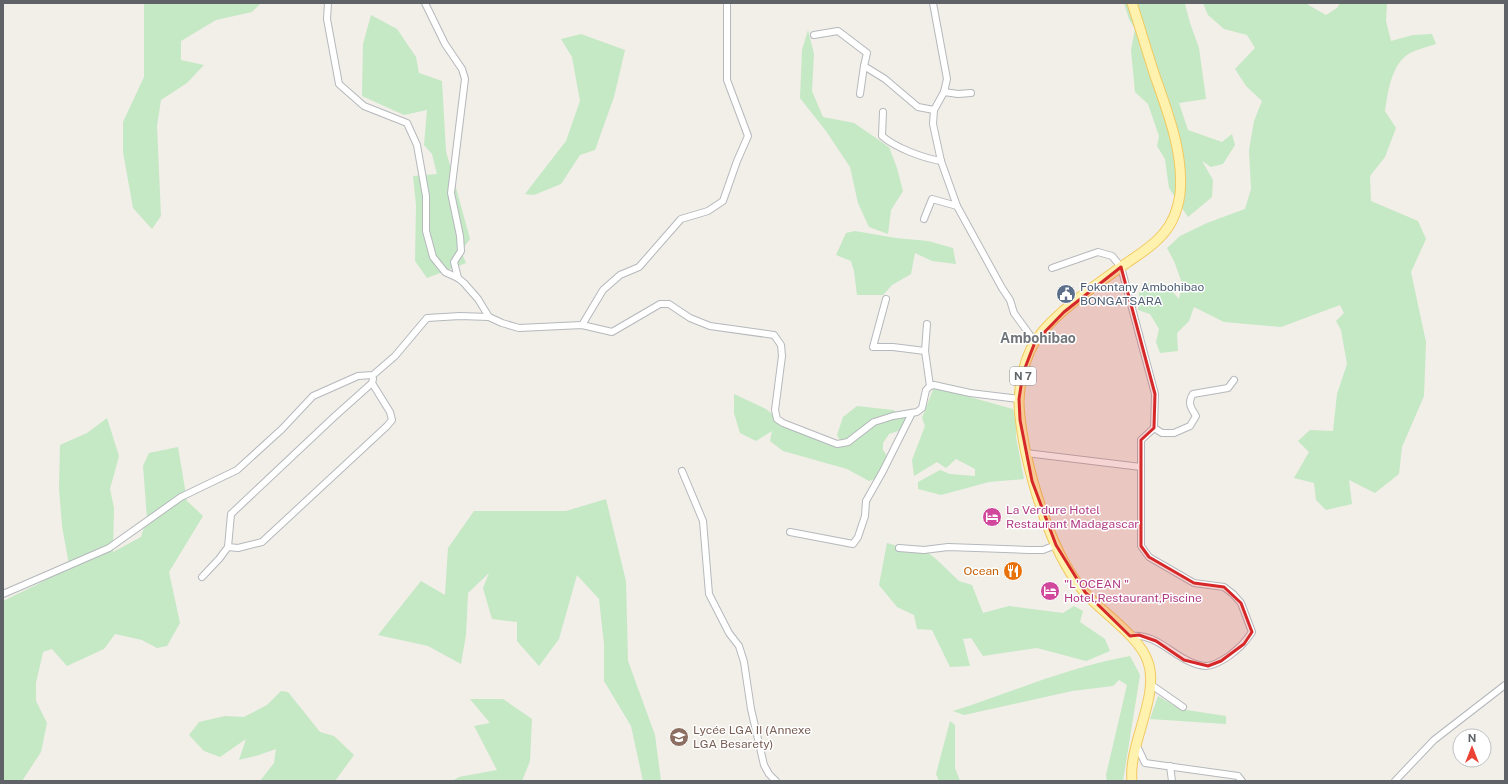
<svg xmlns="http://www.w3.org/2000/svg" width="1508" height="784" font-family="'Public Sans',sans-serif">
<style>
.green{fill:#c5e8c5}
.lines{fill:none;stroke-linecap:round;stroke-linejoin:round}
.minor-casing{stroke:#b5b8bc;stroke-width:8}
.primary-casing{stroke:#f2c960;stroke-width:11}
.minor{stroke:#fff;stroke-width:6}
.primary{stroke:#fff2af;stroke-width:9}
.marked{fill:#d62828;fill-opacity:0.2;stroke:#d62828;stroke-width:3;stroke-linejoin:round}
.labels{text-anchor:middle;stroke-width:3;stroke-linejoin:round;paint-order:stroke}
.shield{fill:#fff;stroke:#8f9295;stroke-width:1}
.shield-label{font-size:11px;font-weight:bold;fill:#5f6368}
.service-label{font-size:12px;fill:#4e5e75;stroke:#fff;text-anchor:start}
.hotel-label{font-size:12px;fill:#b23c85;stroke:#fff;text-anchor:start}
.food-label{font-size:12px;fill:#c56008;stroke:#fff;text-anchor:end}
.education-label{font-size:12px;fill:#785e54;stroke:#fff;text-anchor:start}
.quarter-label{font-size:14px;font-weight:bold;fill:#70757a;stroke:#fff}
</style>
<rect width="100%" height="100%" fill="#f1efe8"/>
<g class="green">
<polygon points="144,3 261,3 252,12 216,20 181,41 181,60 204,65 187,83 161,100 157,126 161,216 152,229 133,208 123,152 123,122 144,77"/>
<polygon points="1124,3 1197,3 1185,4 1190,23 1199,48 1206,99 1179,103 1188,130 1222,142 1232,134 1235,145 1223,164 1211,167 1202,161 1213,180 1212,197 1188,217 1169,188 1165,159 1157,146 1159,136 1148,104 1135,92 1131,50 1135,29 1129,19"/>
<path d="M1203 3H1305L1326 15 1337 8 1340 3H1387L1386 21 1391 41 1413 35 1432 34 1436 44C1427 47 1418 49 1410 53 1391 64 1388 92 1385 111L1396 128 1385 157 1370 176 1371 201 1418 221 1426 239 1411 272 1426 342 1424 396 1402 447 1399 474 1375 493 1349 480 1352 504 1326 510 1316 500 1314 483 1294 478 1309 452 1298 441 1310 430 1333 431 1337 394 1347 364 1341 330 1336 321 1344 313 1340 305 1281 327 1224 322 1194 307 1189 321 1177 333 1178 351 1160 353 1156 342 1159 329 1150 314 1138 310 1139 293 1148 283 1170 289 1179 299 1182 283 1174 261 1167 248 1180 236 1207 223 1245 209 1251 189 1249 150 1254 121 1262 101 1246 86 1235 69 1255 48 1247 35 1224 29 1208 15Z"/>
<polygon points="371,15 397,29 416,57 419,73 442,81 446,151 470,239 461,251 466,263 427,278 415,261 416,205 413,176 437,174 432,154 424,145 427,110 404,115 362,96 363,44"/>
<polygon points="808,30 814,54 812,91 823,117 854,123 889,147 897,168 903,191 891,210 888,234 869,227 858,203 850,167 826,131 800,98 802,50"/>
<polygon points="581,34 625,50 614,97 595,150 580,155 561,184 534,195 525,194 566,141 580,101 572,57 561,39"/>
<polygon points="855,231 896,238 928,241 953,248 956,264 932,261 915,253 911,274 892,285 883,295 857,295 854,271 851,261 836,255 846,233"/>
<polygon points="934,387 1013,409 1017,423 1016,437 1024,479 989,482 941,495 918,489 918,482 940,470 950,474 975,476 975,469 956,459 946,468 937,462 914,476 912,460 925,426 922,418"/>
<polygon points="734,394 766,409 779,420 843,446 837,435 843,417 857,406 893,410 910,421 901,430 889,434 883,443 883,450 887,456 882,477 869,481 847,469 783,451 770,441 772,431 756,441 740,433 734,413"/>
<polygon points="107,418 119,456 110,489 114,508 113,552 141,537 147,518 143,466 149,453 178,447 187,501 203,516 169,572 180,623 167,646 157,648 142,640 115,634 104,649 67,666 52,649 43,652 36,683 36,701 47,723 41,752 22,781 3,781 3,601 38,584 69,565 62,526 59,488 60,445 87,433"/>
<polygon points="606,499 626,581 628,661 655,735 661,781 643,781 631,726 604,681 604,644 599,599 577,575 559,639 539,666 517,641 517,622 492,619 483,588 489,573 468,593 466,635 461,664 428,646 378,635 421,581 445,595 448,548 474,511 566,511"/>
<polygon points="887,543 904,548 924,550 935,558 959,581 972,585 983,613 1009,606 1063,613 1074,606 1083,611 1080,622 1105,639 1110,651 1086,661 1037,648 983,656 971,638 963,639 970,666 950,667 932,630 917,629 914,615 897,607 879,585"/>
<path d="M1130 656 1140 675 1123 781H1107L1106 775 1127 685 1119 680 1113 686 1072 691 964 715 953 711C1012 692 1069 667 1130 656Z"/>
<polygon points="281,691 288,692 320,732 334,736 354,755 335,781 260,781 274,763 276,749 259,755 239,760 246,739 220,757 204,751 189,735 199,722 225,716 244,717 267,705"/>
<polygon points="1158,696 1180,709 1226,716 1226,724 1150,719"/>
<polygon points="470,699 503,699 532,719 530,761 522,781 452,781 459,777 497,770 474,726 490,723"/>
<polygon points="950,721 955,725 955,768 960,781 939,781 936,774"/>
</g>
<g class="lines">
<defs>
<g id="minor">
<polyline points="328,3 327,19 339,84 364,106 407,123 417,145 426,196 426,231 433,257 445,272 458,278 464,283 478,299 489,317 502,323 519,328 582,325 612,332 660,304 669,304 690,318 710,326 774,335 781,345 782,356 775,410 777,419 783,423 837,444 843,443 848,442 874,422 893,416 917,412 922,408 926,390 930,386 934,385 970,393 1019,399"/>
<polyline points="425,3 445,44 462,69 465,79 451,193 460,236 461,251 454,262 458,278"/>
<polyline points="933,3 947,79 944,92 934,110 933,124 941,161 957,206 1002,288 1010,300 1014,313 1035,342"/>
<polyline points="814,35 838,31 867,53 864,66 885,79 918,107 934,110"/>
<polyline points="944,92 958,94 971,93"/>
<polyline points="860,94 864,66"/>
<path d="M883 112 882 136C896 148 923 158 941 161"/>
<polyline points="924,219 932,199 957,206"/>
<path d="M1052 268 1098 252 1112 256 1121 267 1155 394 1154 428 1141 440V546L1149 557 1194 583 1224 587 1233 594 1241 603 1252 632C1244 644 1240 647 1229 656 1223 660 1214 666 1206 666 1177 664 1160 632 1130 636"/>
<polyline points="886,299 873,347 893,347 925,351"/>
<polyline points="927,324 925,351 930,386"/>
<polyline points="582,325 603,290 620,275 639,267 681,219 708,211 723,201 737,161 748,136 727,80 727,3"/>
<path d="M1154 428 1162 433H1174L1190 426 1196 416C1191 408 1187 403 1193 394L1228 388 1234 380"/>
<polyline points="1026,453 1141,467"/>
<polyline points="682,471 703,521 709,594 729,633 739,646 744,662 751,709 764,765 769,774 776,781"/>
<polyline points="790,532 853,544 858,537 865,516 866,501 883,471 912,413"/>
<polyline points="228,547 238,548 262,542 387,426 392,420 390,412 372,383 373,379"/>
<polyline points="899,548 924,550 948,547 1029,550 1043,550 1056,545"/>
<polyline points="202,577 219,559 228,547 231,514 334,417 372,383"/>
<polyline points="3,594 109,548 181,497 237,470 282,429 313,396 358,376 373,375 395,356 427,318 460,316 489,317"/>
<polyline points="1150,684 1183,707"/>
<polyline points="1137,746 1145,763 1238,776 1242,781"/>
<polyline points="1170,766 1172,781"/>
<polyline points="1395,781 1434,740 1505,685"/>
</g>
<path id="primary" d="M1132 781C1128 745 1160 696 1148 662 1140 637 1103 613 1085 593 1054 557 1035 495 1025 449 1022 433 1019 417 1019 401 1020 381 1025 357 1036 340 1054 313 1100 282 1128 262 1140 254 1153 246 1163 234 1173 223 1178 208 1180 194 1184 154 1168 113 1155 76 1147 52 1140 27 1132 3"/>
</defs>
<use href="#minor" class="minor-casing"/>
<use href="#primary" class="primary-casing"/>
<use href="#minor" class="minor"/>
<use href="#primary" class="primary"/>
</g>
<path class="marked" d="M1121 267 1155 394 1154 428 1141 440V546L1149 557 1194 583 1224 587 1241 603 1252 632 1244 644 1221 661 1208 666 1184 660 1156 641 1139 635 1130 636 1085 592 1056 545 1032 481 1020 420 1019 399 1023 373 1035 342 1064 312Z"/>
<defs>
<symbol id="civic-disc" viewBox="-11 -11 22 22"><circle r="9.5" fill="#5c6f8a" stroke="#fff"/><path d="M-.6-6.5H3V-4.5H.6V-3L4-1V1h2V6H-6V1h2V-1L-.6-3ZM-1.2 2.5V6h2.4V2.5Z" fill="#fff"/></symbol>
<symbol id="hotel-disc" viewBox="-11 -11 22 22"><circle r="9.5" fill="#d1479c" stroke="#fff"/><path d="M-6-4.5h1.5V1H6V5H4.5V3h-9V5H-6ZM-4 0a1.8 1.8 0 1 1 3.6 0ZM.5 0V-2.5h3Q6-2.5 6 0Z" fill="#fff"/></symbol>
<symbol id="restaurant-disc" viewBox="-11 -11 22 22"><circle r="9.5" fill="#e8710a" stroke="#fff"/><path d="M-5-6h1v4h1v-4h1v4h1v-4h1v5L-1.5 .5V6h-2V.5L-5-1ZM5-6V6H3V1.5H1.5Q1.5-4 5-6Z" fill="#fff"/></symbol>
<symbol id="school-disc" viewBox="-11 -11 22 22"><circle r="9.5" fill="#8d6e63" stroke="#fff"/><path d="M0-5L7-2L0 1L-7-2ZM-4 1L0 2.5L4 1V4Q0 6-4 4Z" fill="#fff"/></symbol>
</defs>
<g fill-rule="evenodd">
<use href="#civic-disc" x="1055" y="283" width="22" height="22"/>
<use href="#hotel-disc" x="981" y="506" width="22" height="22"/>
<use href="#restaurant-disc" x="1002" y="560" width="22" height="22"/>
<use href="#hotel-disc" x="1039" y="580" width="22" height="22"/>
<use href="#school-disc" x="668" y="726" width="22" height="22"/>
</g>
<g class="labels">
<rect class="shield" x="1010" y="367" width="26" height="18" rx="3"/>
<g class="shield-label">
<text x="1023" y="380">N 7</text>
</g>
<g class="service-label">
<text x="1080" y="291">Fokontany Ambohibao<tspan x="1080" dy="14">BONGATSARA</tspan></text>
</g>
<g class="hotel-label">
<text x="1006" y="514">La Verdure Hotel<tspan x="1006" dy="14">Restaurant Madagascar</tspan></text>
<text x="1064" y="588">"L'OCEAN "<tspan x="1064" dy="14">Hotel,Restaurant,Piscine</tspan></text>
</g>
<g class="food-label">
<text x="999" y="575">Ocean</text>
</g>
<g class="education-label">
<text x="693" y="734">Lycée LGA II (Annexe<tspan x="693" dy="14">LGA Besarety)</tspan></text>
</g>
<g class="quarter-label">
<text x="1038" y="343">Ambohibao</text>
</g>
</g>
<rect width="1508" height="784" fill="none" stroke="#5f6368" stroke-width="8"/>
<g transform="translate(1472 748)"><circle r="19" fill="#ffffff" stroke="#bfc1c3"/>
<path d="M0-3L7 15L0 10L-7 15Z" fill="#ea4335"/>
<text y="-6" font-size="11" font-weight="bold" text-anchor="middle" fill="#5f6368">N</text>
</g>
</svg>
